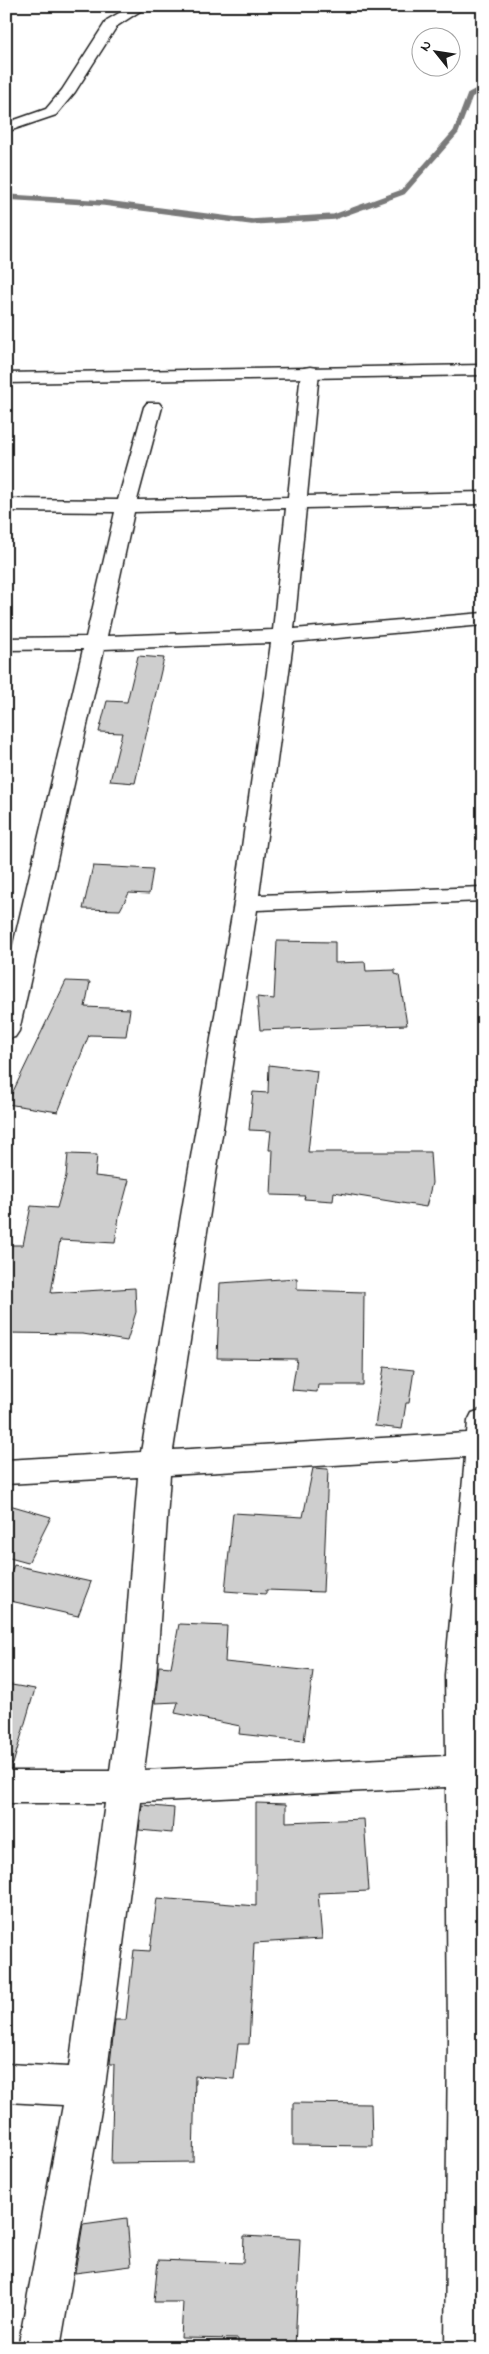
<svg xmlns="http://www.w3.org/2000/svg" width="489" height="2354" font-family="'Indie Flower',sans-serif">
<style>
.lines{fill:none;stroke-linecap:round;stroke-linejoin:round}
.stream{stroke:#7a7a7a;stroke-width:5.5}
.building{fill:#cecece;stroke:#1c1c1c}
.street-casing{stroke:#1c1c1c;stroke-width:3}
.secondary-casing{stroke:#1c1c1c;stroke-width:3}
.street{fill:#fff;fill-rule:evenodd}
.secondary{fill:#fff;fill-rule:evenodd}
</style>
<rect width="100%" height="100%" fill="#fff"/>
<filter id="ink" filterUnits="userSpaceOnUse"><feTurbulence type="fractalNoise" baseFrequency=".02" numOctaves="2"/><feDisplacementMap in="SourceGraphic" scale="10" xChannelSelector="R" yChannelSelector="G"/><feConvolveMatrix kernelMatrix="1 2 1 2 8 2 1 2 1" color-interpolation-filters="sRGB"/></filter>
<g filter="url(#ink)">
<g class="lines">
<polyline class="stream" points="6,197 104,203 252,222 334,217 403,192 456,132 470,95 483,88"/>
</g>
<g class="building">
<polygon points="138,656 164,658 135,783 110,781 122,733 99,732 107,701 127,702"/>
<polygon points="93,866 153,869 149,894 129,893 120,910 83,909"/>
<polygon points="277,941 335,942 335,963 365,962 366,971 395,970 395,974 399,975 407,1025 260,1030 257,997 274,999"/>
<polygon points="66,981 90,982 85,1007 130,1009 126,1036 89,1035 58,1112 7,1104"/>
<polygon points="269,1065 317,1071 308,1152 430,1152 432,1183 426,1207 334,1192 333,1201 304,1199 305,1196 271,1195 273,1150 269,1150 271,1131 249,1130 253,1092 268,1093"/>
<polygon points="68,1154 97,1155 95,1176 129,1180 119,1217 115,1243 60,1240 51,1293 135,1288 136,1312 127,1341 83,1334 6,1333 6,1245 23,1245 31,1206 57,1208 66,1176"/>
<polygon points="297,1278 297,1290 364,1292 363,1385 318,1385 317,1392 292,1390 297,1359 217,1358 220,1283"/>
<polygon points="384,1367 414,1370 409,1403 406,1403 402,1429 375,1426"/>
<polygon points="313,1468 328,1469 323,1592 266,1590 266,1594 225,1591 233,1513 303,1517"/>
<polygon points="6,1504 51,1517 28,1563 6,1557"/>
<polygon points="14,1565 91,1582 78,1616 6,1600 6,1585"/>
<polygon points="179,1624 227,1626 225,1662 313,1671 304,1741 239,1734 240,1726 175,1713 178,1702 155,1703 159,1666 171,1667"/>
<polygon points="6,1684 35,1689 13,1764 6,1763"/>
<polygon points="256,1803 286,1804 286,1822 364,1819 369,1891 318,1893 322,1939 254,1943 249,2044 238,2044 234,2079 195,2076 193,2162 111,2163 114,2064 110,2064 115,2020 126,2020 134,1950 150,1951 157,1898 256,1906"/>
<polygon points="142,1805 174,1808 172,1833 139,1830"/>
<polygon points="293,2103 371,2104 372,2146 293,2145"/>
<polygon points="127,2218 131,2266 75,2273 83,2224"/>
<polygon points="244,2236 300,2239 295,2348 238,2348 238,2339 181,2338 183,2302 154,2302 158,2260 243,2263"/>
</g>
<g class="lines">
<defs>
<path id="street" d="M310 367 316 368 319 372 307 496 483 492V504L306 508 294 629 483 613V625L293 642 259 895 483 887V901L257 910 173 1450 467 1433 468 1421 472 1413 483 1409V1623L479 1675 483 1877V2348H445L448 2036 446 1787 141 1802 105 2087 60 2348H18L63 2105 6 2102V2064L69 2067 105 1803H6V1771H110L122 1679 138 1477 6 1484V1460L141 1452 234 903 271 643 104 649 19 1031 15 1037 6 1039V975L83 649 6 650V638L86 637 115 512 6 511V499L118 500 144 407 147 403H159L162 407 137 500 288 497 301 372 304 368ZM286 508 273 630 107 636 134 512ZM465 1457 445 1675 446 1756 144 1770 156 1679 170 1475Z"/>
<g id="secondary">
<polygon points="131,6 148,6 117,26 75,92 56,115 6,132 6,123 46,109 62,90 107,20"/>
<polygon points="483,365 483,375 6,383 6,373"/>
</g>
</defs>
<use href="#street" class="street-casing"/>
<use href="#secondary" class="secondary-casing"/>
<use href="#street" class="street"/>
<use href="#secondary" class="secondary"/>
</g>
</g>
<rect width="489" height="2354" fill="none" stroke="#fff" stroke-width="25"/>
<rect x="12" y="12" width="464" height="2329" fill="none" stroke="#1c1c1c" stroke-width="2" filter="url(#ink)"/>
<g transform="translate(436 52) rotate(300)"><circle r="24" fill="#ffffff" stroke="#a4a4a4"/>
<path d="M0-4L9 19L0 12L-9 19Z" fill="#1c1c1c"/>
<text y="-8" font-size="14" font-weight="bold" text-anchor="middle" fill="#1c1c1c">N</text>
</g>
</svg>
